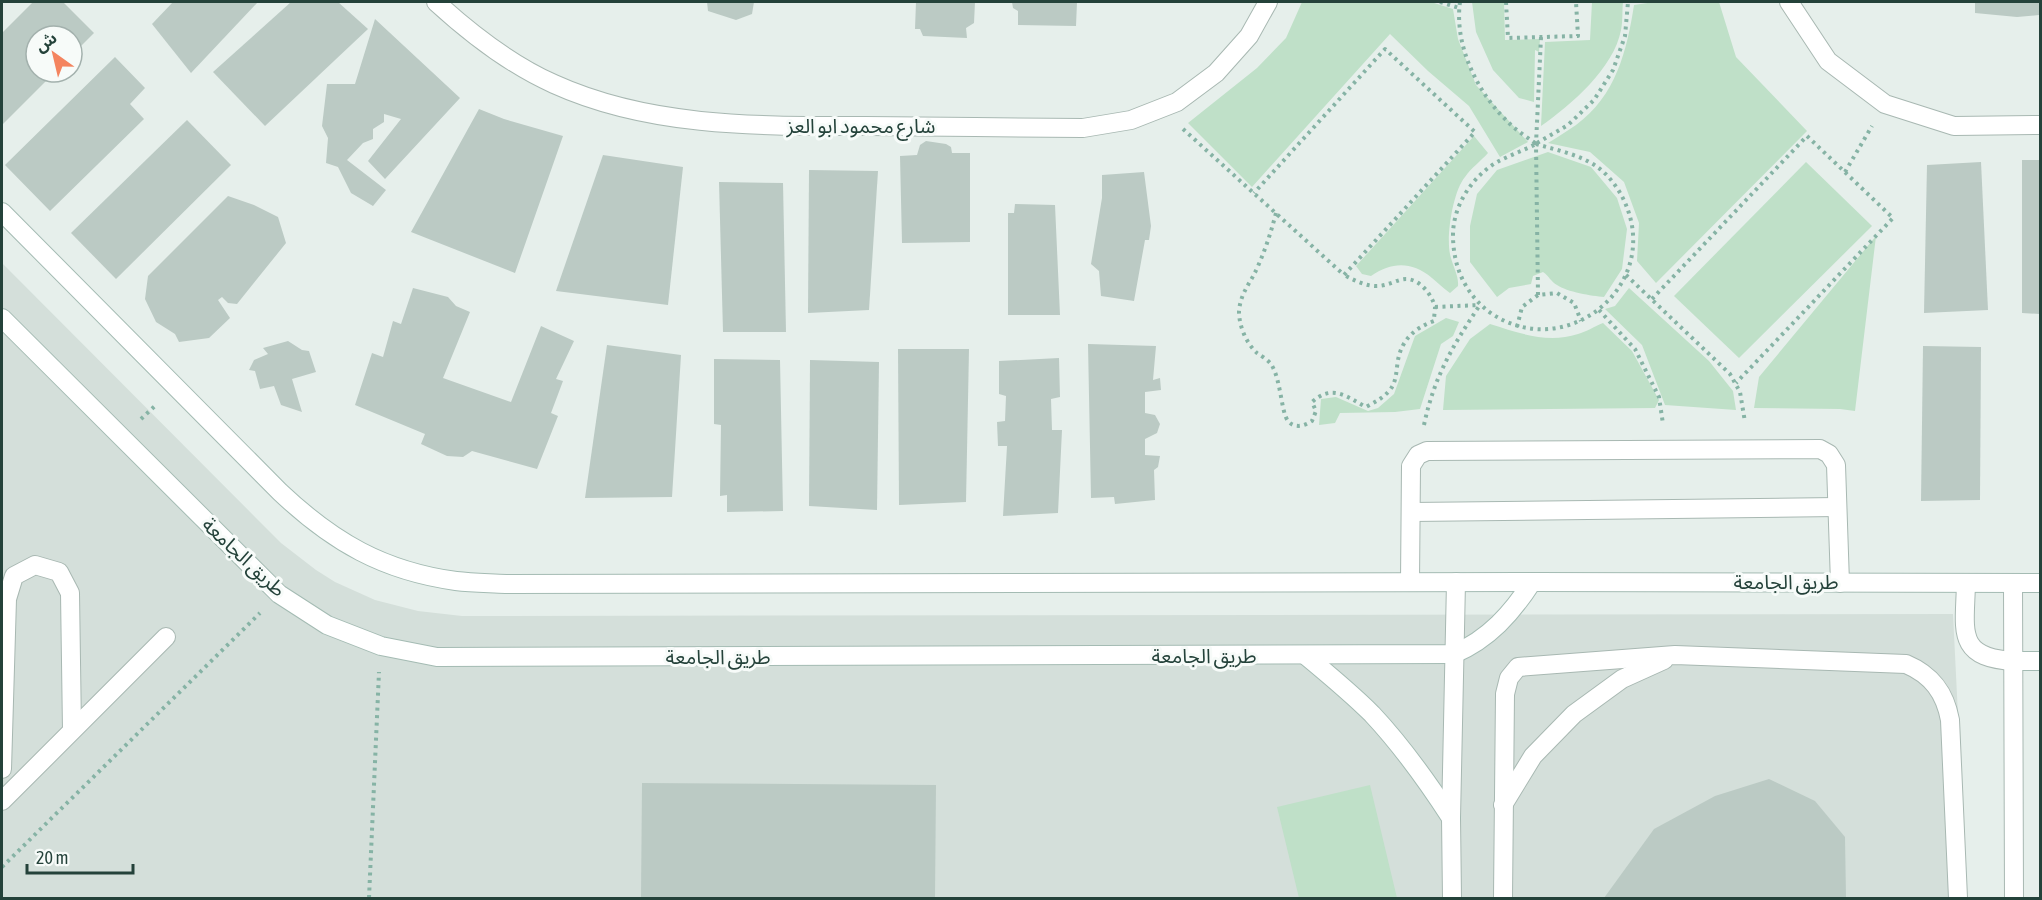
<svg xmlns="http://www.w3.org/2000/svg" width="2042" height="900" font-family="'Asap Condensed','Noto Sans Arabic',sans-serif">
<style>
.built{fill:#d4dfda}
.green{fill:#bfe0c8}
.building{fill:#bbcac4}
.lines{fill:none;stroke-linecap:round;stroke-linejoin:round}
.lane-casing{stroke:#a8b8b2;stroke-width:20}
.street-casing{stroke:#a8b8b2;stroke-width:20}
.secondary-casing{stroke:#a4bbb3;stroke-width:20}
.path{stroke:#86b3a5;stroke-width:4;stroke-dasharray:3 4.5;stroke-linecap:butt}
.lane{stroke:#fff;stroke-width:18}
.street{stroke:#fff;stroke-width:18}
.secondary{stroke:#fff;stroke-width:18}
.labels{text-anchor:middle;stroke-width:6;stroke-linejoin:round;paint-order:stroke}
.street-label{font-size:20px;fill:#24423a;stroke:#f7fbf9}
</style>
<rect width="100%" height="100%" fill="#e6efeb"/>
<polygon class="built" points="2,263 281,543 316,570 335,582 375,600 418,611 462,616 1953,614 1967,898 2,898"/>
<g class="green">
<polygon points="1302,2 1431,2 1453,9 1458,39 1476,85 1528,142 1500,157 1469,106 1428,71 1390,34 1252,187 1188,123 1257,68 1286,38"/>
<polygon points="1472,2 1504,2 1505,40 1540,39 1539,52 1535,50 1534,102 1519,98 1493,70 1476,32"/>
<path d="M1592 2H1623C1622 11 1623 21 1621 30 1614 68 1571 105 1541 126L1545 42 1590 40Z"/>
<path d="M1654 2H1719L1736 57 1807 131 1656 283 1637 261 1639 223 1624 182 1590 152 1548 143C1558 137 1567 131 1576 125 1616 96 1627 50 1634 5Z"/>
<path d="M1474 136 1488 153C1481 161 1471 168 1465 177 1453 191 1446 236 1450 254 1452 265 1459 275 1458 286L1450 293C1443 288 1438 283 1432 278 1411 261 1392 262 1371 276L1362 274 1356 266Z"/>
<path d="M1548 152 1591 167 1617 198 1627 229 1622 269 1604 297C1592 296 1567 292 1557 285 1551 282 1549 276 1543 272L1533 276 1531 284 1509 288 1497 297 1470 262V226L1477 194 1497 170Z"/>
<polygon points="1806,162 1872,226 1739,358 1674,296"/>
<polygon points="1876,236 1855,411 1840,409 1754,408 1759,377"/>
<polygon points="1629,288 1709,361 1733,391 1736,410 1665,405 1642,345 1605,309 1615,306"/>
<polygon points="1446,318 1459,322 1453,336 1441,344 1420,409 1395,412 1340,413 1335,423 1319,425 1321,399 1336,397 1368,411 1378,408 1394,394 1415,336"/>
<path d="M1603 323 1632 351 1659 400 1655 408 1443 410 1446 376 1470 339 1490 324C1519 333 1547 344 1578 334 1586 332 1595 326 1603 323Z"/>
<polygon points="1370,785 1397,898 1299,898 1277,807"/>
</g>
<g class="building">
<polygon points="33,2 63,2 94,33 72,55 72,36 36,36 36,72 55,72 2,125 2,33"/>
<polygon points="173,2 258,2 191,73 152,24"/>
<polygon points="291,2 338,2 368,29 265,126 213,72"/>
<polygon points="707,2 754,2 752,14 736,20 708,11"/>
<polygon points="916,2 975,2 974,23 966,28 967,38 923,36 920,29 915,29"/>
<polygon points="1012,2 1077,2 1076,26 1018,25 1018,11 1013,8"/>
<polygon points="1975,2 2040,2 2039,15 2017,17 1975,13"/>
<polygon points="375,19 460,98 385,179 368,161 401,119 384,114 384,122 373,129 373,139 363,143 347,160 386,190 373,206 351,193 338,167 326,163 328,138 322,126 327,84 355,84"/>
<polygon points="115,57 145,88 130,104 144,119 50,211 5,165"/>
<polygon points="479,109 504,119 563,136 515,273 411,232"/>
<polygon points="187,120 231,165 116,279 71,233"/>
<polygon points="926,141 946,144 951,147 952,153 970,153 970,242 902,243 900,156 917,155 920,145"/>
<polygon points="603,155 683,167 668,305 556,291"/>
<polygon points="2022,160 2040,160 2040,314 2022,313"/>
<polygon points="1981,162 1988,310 1924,313 1927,165"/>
<polygon points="809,170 878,171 869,310 808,313"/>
<polygon points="1144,172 1151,226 1149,240 1145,240 1134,301 1101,296 1099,271 1091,264 1102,198 1102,175"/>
<polygon points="719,182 783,183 786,332 723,332"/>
<polygon points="228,196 254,205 278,217 286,243 237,304 228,303 222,297 218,300 230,318 209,338 179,342 175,334 156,322 145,299 148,276"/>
<polygon points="1015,204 1055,205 1060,315 1008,315 1008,213 1014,213"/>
<polygon points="413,288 448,297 456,306 470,312 443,378 511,402 541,326 574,341 556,379 563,381 551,413 558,416 537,469 472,451 463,457 447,456 421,444 425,434 355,405 372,353 383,357 393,321 401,324"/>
<polygon points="288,341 302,350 309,351 316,372 292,379 302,412 281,405 274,386 260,389 255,371 249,370 254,360 268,354 263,348"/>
<polygon points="1088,344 1156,346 1153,380 1160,378 1161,390 1145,392 1145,413 1155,415 1160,424 1157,433 1145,439 1145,455 1160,456 1158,467 1154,470 1155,500 1115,504 1114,497 1091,498"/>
<polygon points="607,345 681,355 672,497 585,498"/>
<polygon points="1923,346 1981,347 1980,500 1921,501"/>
<polygon points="898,349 969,349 966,502 899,505"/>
<polygon points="1059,358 1060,397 1051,399 1052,430 1062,430 1058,513 1003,516 1007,446 998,446 997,422 1005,421 1006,396 999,394 999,361"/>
<polygon points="714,359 780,360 783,511 727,512 727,495 720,496 721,425 714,424"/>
<polygon points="810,360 879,362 877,510 809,506"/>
<polygon points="1769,779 1815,801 1845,837 1846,898 1604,898 1654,829 1715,796"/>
<polygon points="642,783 936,785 935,898 641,898"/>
</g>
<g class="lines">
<defs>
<g id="lane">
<polyline points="1411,512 1837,507"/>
<polyline points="1410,582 1411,466 1418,455 1427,451 1820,449 1829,454 1836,465 1840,583"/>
<polyline points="2,769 7,599 14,576 35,565 59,572 70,593 72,730"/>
<polyline points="2,801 166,637"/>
<polyline points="1503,805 1533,756 1574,714 1622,679 1664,660"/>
<polyline points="1452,898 1451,818 1456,582"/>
<path d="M1503 898 1505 694 1509 678 1518 667 1675 655 1906 664C1932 675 1945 693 1950 720L1958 898"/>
</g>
<g id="street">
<path d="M436 2C471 34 509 64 554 84 651 128 761 126 866 126 938 127 1011 127 1083 128L1131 120 1177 102 1216 73 1249 36 1268 2"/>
<polyline points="1789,2 1828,61 1885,104 1954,126 2040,125"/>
<path d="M1966 583C1965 630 1955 658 2014 661"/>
<polyline points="2013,583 2014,898"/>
</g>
<g id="secondary">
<path d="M2 212 280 492C333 542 383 571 456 581 473 583 490 583 506 584L1532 582 2040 583"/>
<path d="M2 318 279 594 327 625 381 646 437 657 1454 654C1489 639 1512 613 1532 582"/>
<path d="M1305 655C1328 674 1351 693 1372 714 1402 746 1427 781 1451 818"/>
<polyline points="2014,661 2040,661"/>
</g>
</defs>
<use href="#lane" class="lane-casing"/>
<use href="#street" class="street-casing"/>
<use href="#secondary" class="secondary-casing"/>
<g class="path">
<polyline points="1440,2 1459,8"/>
<path d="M1460 2C1454 46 1478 94 1509 123 1517 131 1527 137 1535 143"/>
<polyline points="1506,2 1508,38 1578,36 1576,2"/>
<polyline points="1183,129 1344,275 1475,132 1385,49 1254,193"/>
<polyline points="1537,143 1568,125 1594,100 1613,70 1625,36 1628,2"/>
<path d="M1536 144C1556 150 1578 154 1596 166 1609 175 1620 190 1626 205 1661 290 1561 365 1488 311 1464 292 1453 265 1453 235 1453 205 1473 175 1499 161 1511 155 1524 150 1536 144Z"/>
<polyline points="1845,172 1872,126"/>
<path d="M1276 213C1271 232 1266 248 1258 266 1251 283 1241 291 1239 311 1239 326 1246 343 1257 353 1261 356 1267 359 1271 364 1281 379 1281 412 1288 421 1295 429 1304 426 1312 421L1316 411 1312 402C1332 384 1346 396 1366 407 1375 402 1383 398 1389 391 1397 382 1396 371 1398 360 1402 339 1415 328 1434 321 1434 316 1435 311 1435 307 1432 295 1420 279 1406 279 1397 279 1387 287 1374 286 1363 285 1354 280 1344 275"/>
<polyline points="1626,275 1730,374 1740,392 1745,422"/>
<polyline points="1538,295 1536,144 1541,37"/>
<polyline points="1652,299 1807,136 1893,218 1736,383"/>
<polyline points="1435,307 1480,305"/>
<polyline points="1599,310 1635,349 1659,397 1663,424"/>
<polyline points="1517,327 1522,307 1538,295 1557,293 1574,303 1581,321"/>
<polyline points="141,419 157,404"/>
<path d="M1424 425C1434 377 1453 345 1480 305"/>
<polyline points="2,867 260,613"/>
<polyline points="369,898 379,672"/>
</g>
<use href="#lane" class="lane"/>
<use href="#street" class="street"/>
<use href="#secondary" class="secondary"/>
</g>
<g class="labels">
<g class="street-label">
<text x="861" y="133">شارع محمود ابو العز</text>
<text transform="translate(244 557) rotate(43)" y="7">طريق الجامعة</text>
<text x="1786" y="589">طريق الجامعة</text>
<text x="1204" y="663">طريق الجامعة</text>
<text x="718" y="664">طريق الجامعة</text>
</g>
</g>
<rect width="2042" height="900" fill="none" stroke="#24423a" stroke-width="6"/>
<g transform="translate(54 54) rotate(326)"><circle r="28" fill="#f7fbf9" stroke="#a3b1ad" stroke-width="1.5"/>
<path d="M0-4.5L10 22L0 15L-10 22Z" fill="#f4845f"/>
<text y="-9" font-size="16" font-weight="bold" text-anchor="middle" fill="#24423a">ش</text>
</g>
<path d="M27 864v9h106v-9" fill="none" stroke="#24423a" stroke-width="3"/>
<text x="36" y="864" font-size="18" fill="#24423a" stroke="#f7fbf9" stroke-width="4.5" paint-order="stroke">20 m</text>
</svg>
